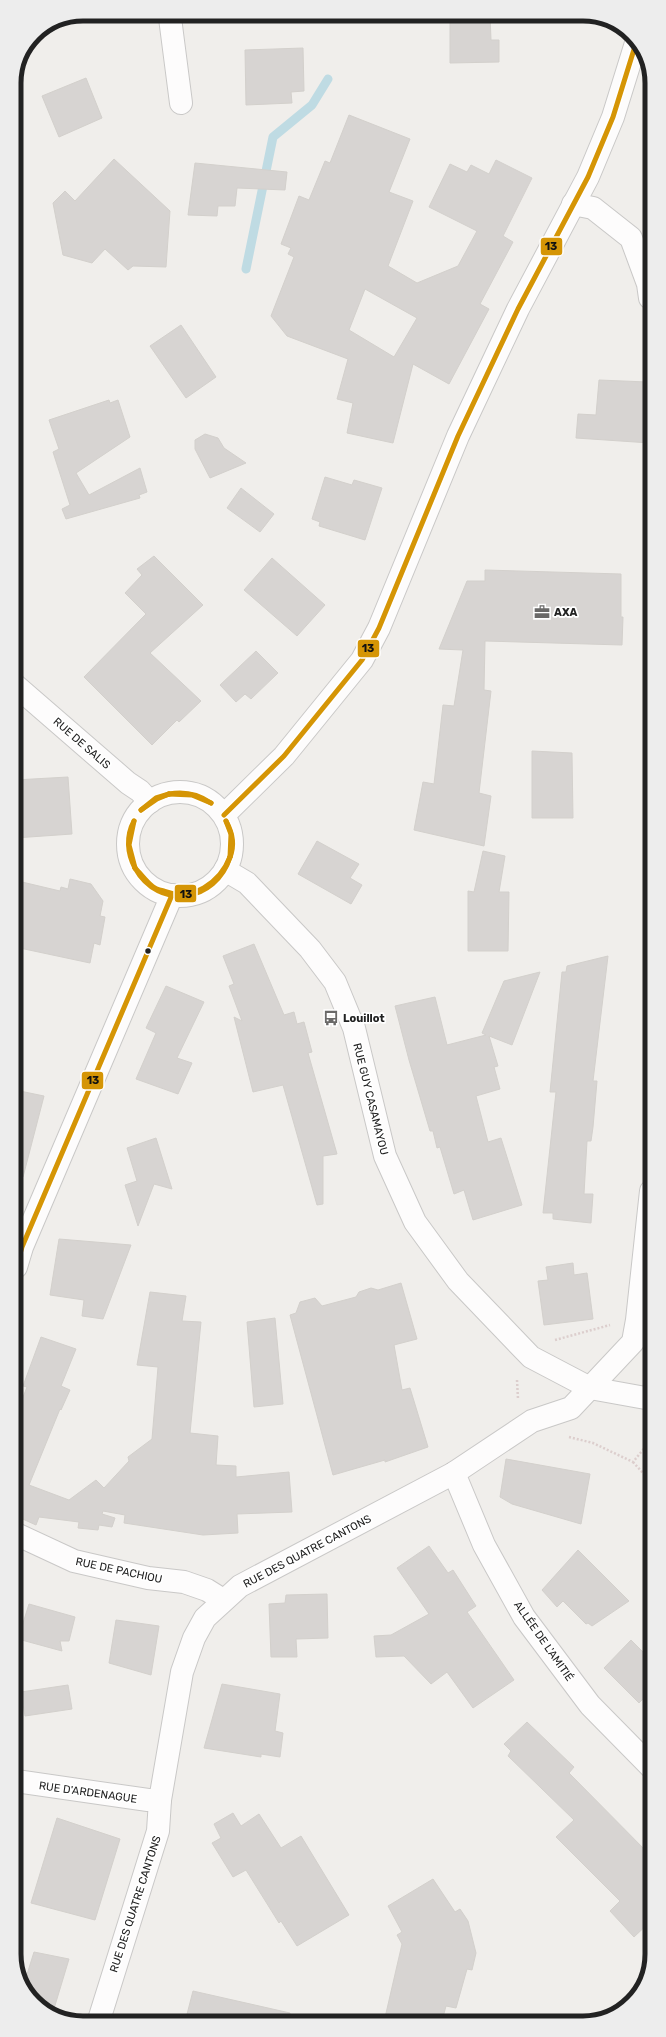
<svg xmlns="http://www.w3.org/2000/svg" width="666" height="2037" font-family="Rubik,sans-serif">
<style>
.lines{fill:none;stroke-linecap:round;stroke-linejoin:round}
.stream{stroke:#bfdbe3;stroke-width:9}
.building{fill:#d7d4d2;stroke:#d3d0cc;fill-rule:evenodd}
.minor-casing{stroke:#c9c8c7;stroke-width:24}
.tertiary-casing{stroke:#c9c8c7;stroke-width:24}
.path{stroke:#dccecd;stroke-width:2.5;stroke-dasharray:2 2;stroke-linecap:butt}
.minor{stroke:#fdfcfc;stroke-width:22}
.tertiary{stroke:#fdfcfc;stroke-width:22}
.bus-1-casing{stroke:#fff;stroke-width:8}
.bus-1{stroke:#d59505;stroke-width:5}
.bus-dot{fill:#222;stroke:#fff;stroke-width:1.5}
.labels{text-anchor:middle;stroke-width:3.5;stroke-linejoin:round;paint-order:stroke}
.poi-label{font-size:11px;font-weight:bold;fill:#222;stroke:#fff;text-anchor:start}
.street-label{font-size:11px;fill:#222;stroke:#fff}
.rim{fill:none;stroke:#222;stroke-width:5}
.line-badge{stroke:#fff;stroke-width:1.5}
.pale-badge-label{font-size:11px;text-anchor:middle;font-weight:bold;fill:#111}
</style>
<rect width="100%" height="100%" fill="#f0eeeb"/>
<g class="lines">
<polyline class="stream" points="246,269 273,137 312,105 328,79"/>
</g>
<g class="building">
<polygon points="450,15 490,15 491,40 499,40 499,62 450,63"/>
<polygon points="303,48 304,91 291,92 292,103 246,105 245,50"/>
<polygon points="86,78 102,118 59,137 42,96"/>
<path d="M349 115 410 139 389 192 413 201 388 266 417 283 458 266 477 231 429 207 450 164 467 172 471 165 489 174 496 160 532 178 503 236 513 242 480 304 489 309 449 384 413 364 393 443 347 433 353 403 337 399 348 359 287 336 271 316 294 257 288 254 291 248 281 244 299 196 309 200 325 161 330 163ZM365 289 417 318 394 357 349 330Z"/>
<polygon points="114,159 170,211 166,267 133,266 128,270 105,249 92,263 63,255 53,203 65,191 75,201"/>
<polygon points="195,163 287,172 285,190 237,188 235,206 218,206 217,216 188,215"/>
<polygon points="181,325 216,377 186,398 150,346"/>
<polygon points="599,380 647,382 645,420 648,420 650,443 576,438 578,414 596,415"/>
<polygon points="109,400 110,403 118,400 130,437 76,473 89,495 140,468 147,492 139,495 140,498 66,519 62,509 70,505 53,452 59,449 49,420"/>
<polygon points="205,434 218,438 224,448 246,463 210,478 195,449 195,440"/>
<polygon points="325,477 352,485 354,480 382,488 365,540 319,526 320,522 312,519"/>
<polygon points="241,488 274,514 260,532 227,508"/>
<polygon points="154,556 203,605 150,653 201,701 179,722 177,720 152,745 84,677 146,614 125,593 142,575 137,569"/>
<polygon points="272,558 325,605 297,636 244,590"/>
<polygon points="485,570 621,574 621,617 623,617 622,645 485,641 484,690 491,691 479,793 491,796 484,846 414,830 423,782 434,784 443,705 454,706 463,650 439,649 467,581 485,581"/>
<polygon points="256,651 278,673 251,699 245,694 236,702 220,685"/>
<polygon points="532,751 572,753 573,818 532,818"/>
<polygon points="68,777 72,834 15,838 15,780"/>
<polygon points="317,841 359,864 350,878 362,885 351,904 298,874"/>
<polygon points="483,851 505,856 499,892 509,892 508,951 468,951 468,891 474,892"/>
<polygon points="70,879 91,884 103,901 100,916 105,917 100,945 94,943 90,963 15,947 15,914 22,882 60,891 61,887 68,889"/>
<polygon points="254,944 284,1015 294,1012 297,1024 304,1022 312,1052 308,1053 337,1154 323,1156 323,1204 317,1205 283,1085 253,1092 234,1017 242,1021 229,986 234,984 223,956"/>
<polygon points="608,956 593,1081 597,1081 593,1127 591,1141 587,1141 584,1194 593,1194 591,1223 553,1219 553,1213 543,1213 556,1092 550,1092 562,972 566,972 567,966"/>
<polygon points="540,972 512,1045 489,1036 498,1066 494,1067 500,1089 476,1096 488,1142 501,1138 522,1205 473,1220 464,1190 454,1194 440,1147 437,1148 433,1131 430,1131 409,1060 395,1006 435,997 447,1045 486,1035 482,1033 504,981"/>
<polygon points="166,986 204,1002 177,1058 192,1063 178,1094 136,1079 156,1033 146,1028"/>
<polygon points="15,1090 44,1096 23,1177 15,1176"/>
<polygon points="156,1138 172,1189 154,1184 138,1226 125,1185 137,1181 127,1148"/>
<polygon points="59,1239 131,1245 103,1319 82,1316 84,1300 50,1295"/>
<polygon points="573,1263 574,1275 587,1273 593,1319 544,1325 538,1281 548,1280 546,1267"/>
<polygon points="401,1283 417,1339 394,1345 402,1390 410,1388 428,1447 385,1462 385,1460 333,1475 290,1315 296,1313 300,1302 315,1298 322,1306 356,1297 359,1292 371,1288 378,1290"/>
<polygon points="150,1292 186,1296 182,1321 201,1322 190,1433 218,1436 216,1465 236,1466 236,1477 289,1472 292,1512 237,1514 238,1533 203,1535 124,1523 125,1515 103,1511 102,1514 115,1518 112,1527 99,1525 98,1530 78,1528 79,1522 39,1517 36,1525 16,1516 16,1415 27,1387 23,1386 41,1337 76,1349 61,1386 70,1390 61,1410 60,1409 29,1485 69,1500 96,1480 104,1488 129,1461 128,1457 152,1439 158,1367 137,1365"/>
<polygon points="275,1318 283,1404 254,1407 247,1322"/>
<polygon points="506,1459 590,1474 581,1524 512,1504 500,1497"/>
<polygon points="429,1546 448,1573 453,1570 476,1606 467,1612 514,1680 473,1708 447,1672 431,1684 404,1656 376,1657 374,1636 391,1635 429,1614 397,1568"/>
<polygon points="578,1550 629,1601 592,1626 588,1623 586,1624 563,1601 557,1607 542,1590"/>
<polygon points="327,1594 328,1638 296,1639 297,1657 271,1657 269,1604 285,1603 286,1595"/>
<polygon points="29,1604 75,1617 69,1641 60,1641 62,1651 18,1639"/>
<polygon points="116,1620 159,1626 151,1675 109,1663"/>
<polygon points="631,1640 652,1661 652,1690 639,1703 604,1668"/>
<polygon points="222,1684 280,1694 275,1731 283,1733 280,1757 261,1754 261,1757 204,1748"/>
<polygon points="68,1685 72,1709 25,1716 21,1692"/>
<polygon points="527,1722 574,1767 569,1773 652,1857 652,1920 634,1937 610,1911 620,1901 556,1837 574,1820 508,1756 511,1751 504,1744"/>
<polygon points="233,1813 241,1826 259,1814 281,1848 301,1836 349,1915 297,1946 281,1921 279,1923 246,1870 233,1877 212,1843 221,1838 214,1824"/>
<polygon points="57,1818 120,1839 95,1920 31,1903"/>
<polygon points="433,1879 455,1912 460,1909 468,1921 476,1953 472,1970 467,1969 456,2008 446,2006 442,2021 384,2022 402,1944 397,1935 402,1932 388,1906"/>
<polygon points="34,1952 69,1959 53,2012 38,2006 24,1984"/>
<polygon points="193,1991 290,2013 289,2022 185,2022"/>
</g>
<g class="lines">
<defs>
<g id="minor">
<polyline points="170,18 181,103"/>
<polyline points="573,204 593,208 631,238 648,284 650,298"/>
<polyline points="225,870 247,883 310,949 335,982 354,1028 385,1156 415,1222 458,1281 531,1357 590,1388 651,1399"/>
<polyline points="454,1473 484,1545 524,1617 590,1705 652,1768"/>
<polyline points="16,1534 74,1561 148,1578 184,1582 207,1590 223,1600"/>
<polyline points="16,1781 148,1800 160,1800"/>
<polyline points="98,2023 158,1831 160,1800 182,1672 194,1638 205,1618 240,1586 454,1473 532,1421 571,1408 633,1342 637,1320 651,1191"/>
</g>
<g id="tertiary">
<polyline points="15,685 128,783 140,791 150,802"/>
<circle cx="180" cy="844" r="52"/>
<polyline points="224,815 284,756 362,660 379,628 458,436 518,309 588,177 613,117 636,43"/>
<polyline points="16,1267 22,1247 172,895"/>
</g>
</defs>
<use href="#minor" class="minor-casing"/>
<use href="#tertiary" class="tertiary-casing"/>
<g class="path">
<polyline points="555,1340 610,1325"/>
<polyline points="517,1380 518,1399"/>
<polyline points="569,1437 593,1443 633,1462 651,1440"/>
<polyline points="633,1462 651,1482"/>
</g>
<use href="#minor" class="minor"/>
<use href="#tertiary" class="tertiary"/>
<defs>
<g id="bus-1">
<polyline points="169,794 192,795 211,803"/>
<path d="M169 794C185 791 198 794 211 803"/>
<polyline points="141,810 156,798 169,794"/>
<polyline points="141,810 157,799 169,794"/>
<polyline points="224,815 284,756 362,660 379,628 458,436 518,309 588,177 613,117 636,43"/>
<polyline points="134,821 129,845 135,868"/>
<path d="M134 821C126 836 127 853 135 868"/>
<path d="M226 821C232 832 235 845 230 857"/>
<polyline points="226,821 231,834 230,857"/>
<path d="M135 868C141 874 146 881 152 886 155 889 160 890 164 891 192 902 220 883 230 857"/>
<path d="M135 868C159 911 216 902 230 857"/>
<polyline points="16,1267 22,1247 172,895"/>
</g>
</defs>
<use href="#bus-1" class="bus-1-casing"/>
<use href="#bus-1" class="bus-1"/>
</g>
<defs>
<symbol id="office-bare" viewBox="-9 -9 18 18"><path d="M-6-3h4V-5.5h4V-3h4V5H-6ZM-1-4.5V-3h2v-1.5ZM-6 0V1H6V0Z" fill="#6a6968" stroke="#fff" stroke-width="2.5" paint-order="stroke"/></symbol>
<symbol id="bus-bare" viewBox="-9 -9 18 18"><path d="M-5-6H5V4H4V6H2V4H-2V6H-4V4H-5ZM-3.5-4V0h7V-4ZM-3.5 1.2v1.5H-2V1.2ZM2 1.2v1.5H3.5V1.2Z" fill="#6a6968" stroke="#fff" stroke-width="2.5" paint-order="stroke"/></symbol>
</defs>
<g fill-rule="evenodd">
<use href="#office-bare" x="531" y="601" width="22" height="22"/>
<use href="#bus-bare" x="320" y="1007" width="22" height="22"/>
</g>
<circle class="bus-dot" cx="148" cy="951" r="3.5"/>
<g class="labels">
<g class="poi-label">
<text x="554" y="616">AXA</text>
<text x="343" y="1022">Louillot</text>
</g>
<g class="street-label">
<text transform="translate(82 743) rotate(41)" y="4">RUE DE SALIS</text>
<text transform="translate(371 1099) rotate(76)" y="4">RUE GUY CASAMAYOU</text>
<text transform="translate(307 1551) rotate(-28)" y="4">RUE DES QUATRE CANTONS</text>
<text transform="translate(119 1570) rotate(12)" y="4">RUE DE PACHIOU</text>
<text transform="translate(544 1641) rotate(55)" y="4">ALLÉE DE L'AMITIÉ</text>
<text transform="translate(88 1792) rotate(8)" y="4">RUE D'ARDENAGUE</text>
<text transform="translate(135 1904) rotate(-72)" y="4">RUE DES QUATRE CANTONS</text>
</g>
</g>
<path d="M0 0H666V2037H0ZM83 21H583A62 62 0 0 1 645 83V1954A62 62 0 0 1 583 2016H83A62 62 0 0 1 21 1954V83A62 62 0 0 1 83 21Z" fill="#ededed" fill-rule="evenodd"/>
<path class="rim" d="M83 21H583A62 62 0 0 1 645 83V1954A62 62 0 0 1 583 2016H83A62 62 0 0 1 21 1954V83A62 62 0 0 1 83 21Z"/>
<g class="line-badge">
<rect x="540" y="237" width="23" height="19" rx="4" fill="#d59505"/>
<rect x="357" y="639" width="23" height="19" rx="4" fill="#d59505"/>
<rect x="174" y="884" width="23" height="19" rx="4" fill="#d59505"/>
<rect x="81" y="1071" width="23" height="19" rx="4" fill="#d59505"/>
</g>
<g class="pale-badge-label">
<text x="551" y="250">13</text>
<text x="368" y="652">13</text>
<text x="186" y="898">13</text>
<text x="93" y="1084">13</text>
</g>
</svg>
